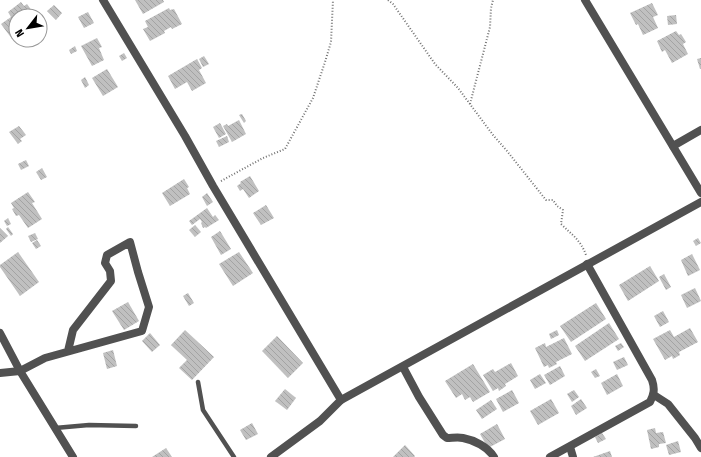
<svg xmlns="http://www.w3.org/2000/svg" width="701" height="457" font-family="'Fira Sans Condensed',sans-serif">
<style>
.building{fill:url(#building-back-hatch)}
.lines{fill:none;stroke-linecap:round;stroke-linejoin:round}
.path{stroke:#737373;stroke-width:2;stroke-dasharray:1 2;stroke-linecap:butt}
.service{stroke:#515151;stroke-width:4.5}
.minor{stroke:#515151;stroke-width:8}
</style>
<defs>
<pattern id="building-back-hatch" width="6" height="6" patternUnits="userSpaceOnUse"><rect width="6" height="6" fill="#c0c0c0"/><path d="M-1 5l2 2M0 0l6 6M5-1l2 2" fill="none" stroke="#a3a3a3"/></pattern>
</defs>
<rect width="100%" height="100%" fill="#fff"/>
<g class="building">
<polygon points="135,0 163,0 164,2 143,14"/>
<polygon points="21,2 24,6 27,4 35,15 33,16 16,16 16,37 12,39 1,24 11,17 8,12"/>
<polygon points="652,3 658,15 653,17 658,28 643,35 638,24 636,25 630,13"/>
<polygon points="54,5 62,13 56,20 47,11"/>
<polygon points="169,8 170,10 174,9 182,24 172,29 171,27 164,31 165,33 150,41 143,29 148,27 145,21"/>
<polygon points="88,12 94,23 84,28 78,17"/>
<polygon points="676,15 677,24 668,25 667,16"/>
<polygon points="676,31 679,35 681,34 686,42 683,44 688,54 672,63 665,50 662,52 657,41"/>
<polygon points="97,38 102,47 99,48 104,60 92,66 81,46"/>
<polygon points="75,46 77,51 71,54 69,50"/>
<polygon points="124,53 127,58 122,61 119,56"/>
<polygon points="204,56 209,64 203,67 199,59"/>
<polygon points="701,58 701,69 700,69 697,59"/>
<polygon points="197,59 202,68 199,70 206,83 192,91 187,82 175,89 168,76"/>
<polygon points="107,69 118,87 103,96 92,78"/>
<polygon points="85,77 89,85 85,88 81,80"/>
<polygon points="242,114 246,121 244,123 239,115"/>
<polygon points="239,120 246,134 232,142 223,126 227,124 228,126"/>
<polygon points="220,123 226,134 219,138 213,127"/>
<polygon points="19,126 26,135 20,139 22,141 18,144 9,132"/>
<polygon points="227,136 229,142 219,147 216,141"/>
<polygon points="26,160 29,166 21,170 18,164"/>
<polygon points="42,168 47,177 41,180 36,172"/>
<polygon points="250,176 259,191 249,198 243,189 240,191 237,186 241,183 240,182"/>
<polygon points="184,179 189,187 187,188 190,194 170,206 162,193"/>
<polygon points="28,192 35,202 32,203 42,219 28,228 19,215 16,216 12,209 14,208 11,203"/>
<polygon points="207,193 213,202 207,206 202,197"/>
<polygon points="266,205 274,218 261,225 253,213"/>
<polygon points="207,208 213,217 215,215 219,220 206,228 205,227 203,228 201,223 202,222 200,219 192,225 189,221"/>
<polygon points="8,218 11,224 7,226 4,221"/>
<polygon points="195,225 201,232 195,237 189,230"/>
<polygon points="8,227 13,234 11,236 6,229"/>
<polygon points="0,228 8,236 0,243"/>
<polygon points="220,231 231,249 221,255 211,237"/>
<polygon points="35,233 38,239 31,242 28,236"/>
<polygon points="698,238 701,243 696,246 693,241"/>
<polygon points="37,240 41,246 36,249 32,243"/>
<polygon points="18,252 39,282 20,296 0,267 0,265"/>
<polygon points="239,252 253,273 233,286 219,264"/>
<polygon points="692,254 700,270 688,276 681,260"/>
<polygon points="650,266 659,281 628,301 619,285"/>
<polygon points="664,274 671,287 666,290 659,277"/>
<polygon points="695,288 701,301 687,308 681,295"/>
<polygon points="188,293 194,303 189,306 183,296"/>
<polygon points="128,302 139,321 124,330 112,311"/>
<polygon points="596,303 606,319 571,342 560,326"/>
<polygon points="663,311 669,322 660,327 654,316"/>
<polygon points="609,323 619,339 585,361 575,346"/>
<polygon points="690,328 698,342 679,352 680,355 673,359 672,356 665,360 653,339 670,330 674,337"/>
<polygon points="185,330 214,357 192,380 179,368 187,360 171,345"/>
<polygon points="557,330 559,335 551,339 549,334"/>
<polygon points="150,333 160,345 152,352 142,341"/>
<polygon points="277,336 303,363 288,378 262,351"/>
<polygon points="564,338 572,354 556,362 557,364 549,368 548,365 544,367 535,348 545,343 546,347"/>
<polygon points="621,343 624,347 618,351 615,346"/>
<polygon points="113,350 117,366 107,369 103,353"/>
<polygon points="624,357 628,365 617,370 613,362"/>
<polygon points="511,363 518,376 505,384 506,386 499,391 498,388 493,391 483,375 493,369 495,372"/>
<polygon points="473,364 490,392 473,402 470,397 465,400 462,394 456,398 445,381"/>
<polygon points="560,366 565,376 550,385 544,375"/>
<polygon points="596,369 600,376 595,378 591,372"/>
<polygon points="540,374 546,383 535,389 530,380"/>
<polygon points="617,374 623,386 607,395 601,383"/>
<polygon points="285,389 296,398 287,410 275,401"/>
<polygon points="512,390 519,403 503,412 496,399"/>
<polygon points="574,390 579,397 572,402 567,394"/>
<polygon points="551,399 559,413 538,425 530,411"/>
<polygon points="581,399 587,408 576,415 571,406"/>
<polygon points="491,400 497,409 482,419 476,410"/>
<polygon points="252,423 258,434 246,440 240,430"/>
<polygon points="497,424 505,439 488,448 480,434"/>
<polygon points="655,428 656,433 663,432 666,443 659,444 659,447 651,449 647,430"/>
<polygon points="602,433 606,439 598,443 595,437"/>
<polygon points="678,441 681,452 669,455 666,445"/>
<polygon points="405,445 415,456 414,457 393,457"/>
<polygon points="166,448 172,457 152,457"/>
<polygon points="610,451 612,457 593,457"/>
</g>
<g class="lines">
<g class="path">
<path d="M388 0 393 4 435 64 458 88 493 135 507 151 546 200H553L557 206 563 210 561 224C572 235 580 239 586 255"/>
<polyline points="470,104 490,27 491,8 493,0"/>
<polyline points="221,181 263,158 285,149 313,98 325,62 331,42 333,0"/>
</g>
<g class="service">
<polyline points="198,382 203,410 234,457"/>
<polyline points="55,428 89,425 136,426"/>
</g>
<g class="minor">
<polyline points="103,0 185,136 213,186 341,400"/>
<polyline points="585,0 701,193"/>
<polyline points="673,146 701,130"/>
<polyline points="0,333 20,371 73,457"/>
<path d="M403 367 419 397 443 435 447 438C452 438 458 437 463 438 474 440 488 447 494 457"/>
<polyline points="0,373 20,371 45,358 142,331 149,307 138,272 130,242 107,255 105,263 110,271 111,281 73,330 68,351"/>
<polyline points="654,395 668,404 695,438 701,448"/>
<polyline points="570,447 573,457"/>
<polyline points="271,457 320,421 341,400 701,202"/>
<path d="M550 457 650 402C654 394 655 389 652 380L587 264"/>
</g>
</g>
<g transform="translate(28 28) rotate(239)"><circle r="19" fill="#ffffff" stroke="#999999"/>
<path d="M0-3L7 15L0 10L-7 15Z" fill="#000000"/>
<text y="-6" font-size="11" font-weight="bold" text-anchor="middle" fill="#000000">N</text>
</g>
</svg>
